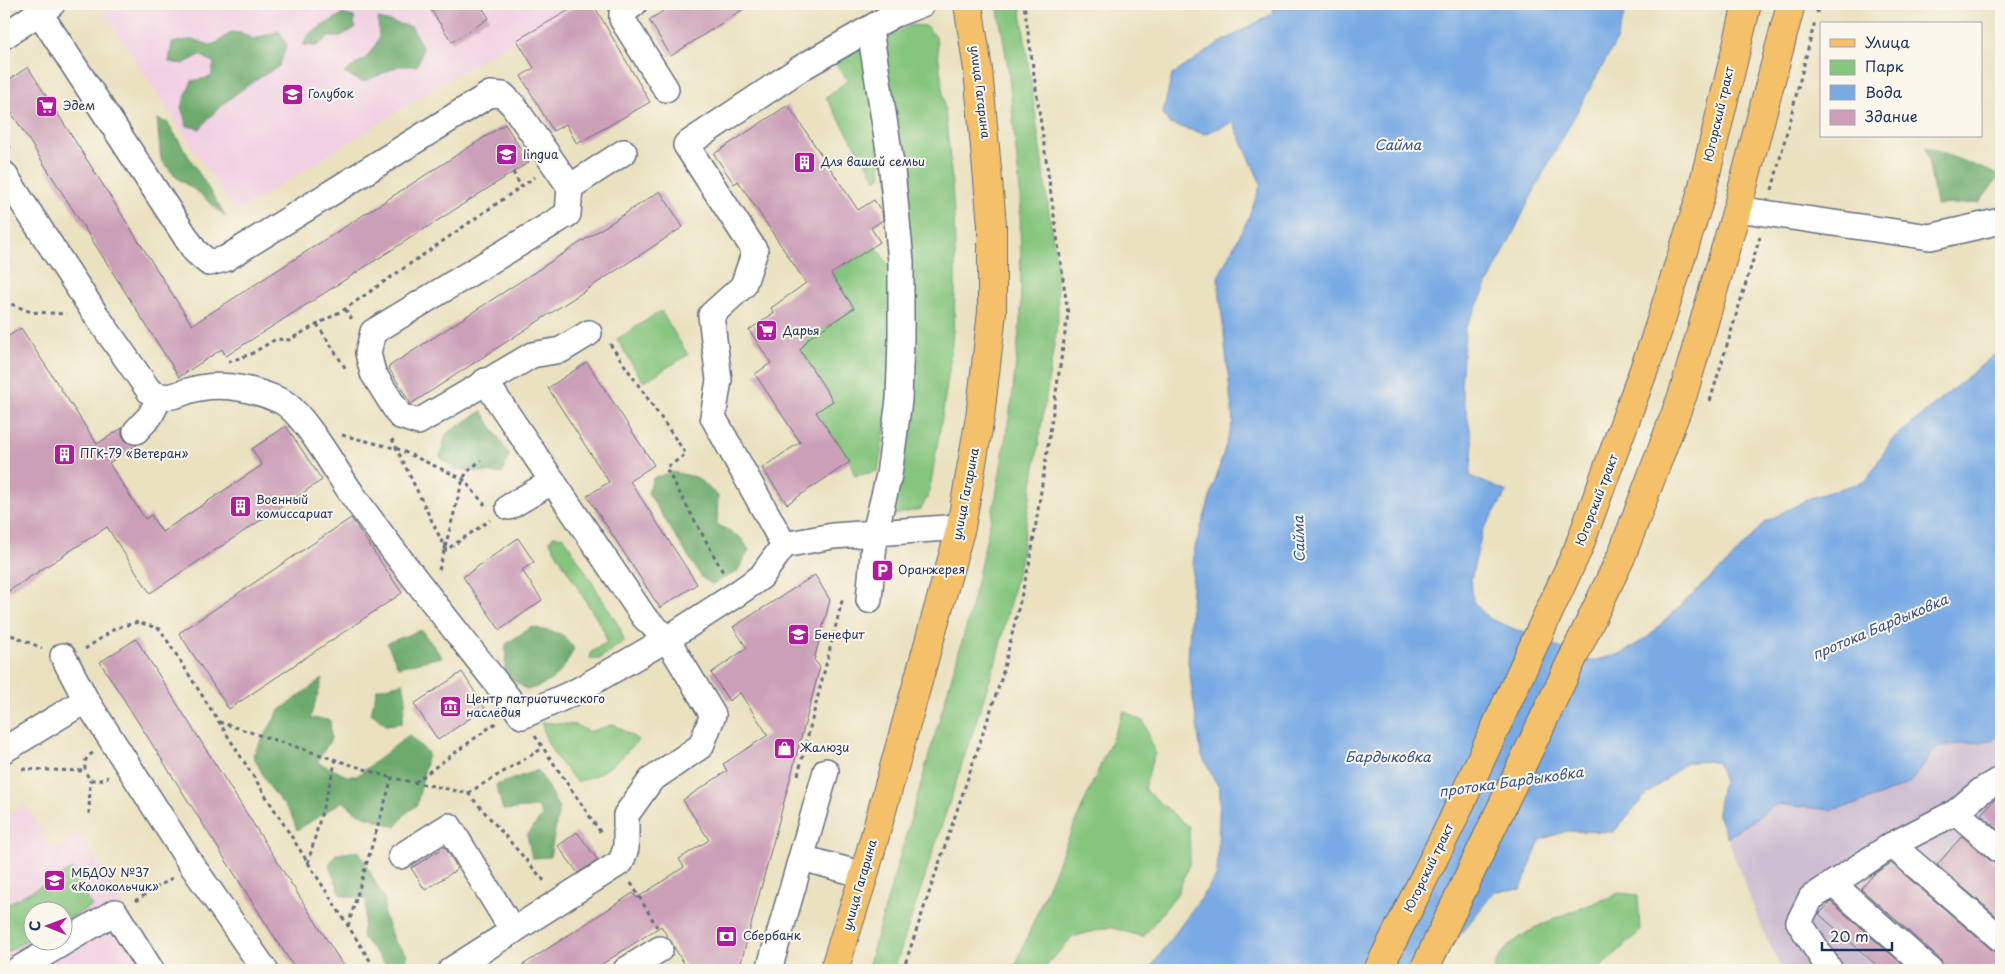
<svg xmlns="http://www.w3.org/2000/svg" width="2005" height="974" font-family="'Playpen Sans',sans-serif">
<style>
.built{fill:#f1d0e3;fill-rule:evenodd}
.industrial{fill:#cebed1}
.green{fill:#85c57d;stroke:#507a6e}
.forest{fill:#6caa6c;stroke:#446c65}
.water{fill:#79aae4;stroke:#4a6ca1}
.building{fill:#cb9fb7}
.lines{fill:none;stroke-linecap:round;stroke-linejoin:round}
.minor-casing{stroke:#636d80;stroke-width:28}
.major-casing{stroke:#636d80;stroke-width:30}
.path{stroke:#636d80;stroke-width:3;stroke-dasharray:4 4;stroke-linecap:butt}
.minor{stroke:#fff;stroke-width:25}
.major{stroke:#f4c16a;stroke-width:28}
.labels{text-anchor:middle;stroke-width:4;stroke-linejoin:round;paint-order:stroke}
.street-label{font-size:12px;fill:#1b2f5e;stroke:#fbf7ec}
.poi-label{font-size:12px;fill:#1b2f5e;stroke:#fbf7ec;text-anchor:start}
.water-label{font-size:14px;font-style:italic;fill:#375486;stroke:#fbf7ec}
</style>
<rect width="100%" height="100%" fill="#fbf7ec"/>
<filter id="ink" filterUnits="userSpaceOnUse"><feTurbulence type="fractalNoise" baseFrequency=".02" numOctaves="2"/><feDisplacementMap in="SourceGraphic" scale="10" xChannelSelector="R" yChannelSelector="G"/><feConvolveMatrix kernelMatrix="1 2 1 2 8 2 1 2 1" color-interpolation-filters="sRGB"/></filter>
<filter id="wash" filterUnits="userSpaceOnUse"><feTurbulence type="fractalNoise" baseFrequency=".0096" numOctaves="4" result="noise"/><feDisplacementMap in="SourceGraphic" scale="20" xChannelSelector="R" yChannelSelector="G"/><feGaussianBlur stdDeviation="1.12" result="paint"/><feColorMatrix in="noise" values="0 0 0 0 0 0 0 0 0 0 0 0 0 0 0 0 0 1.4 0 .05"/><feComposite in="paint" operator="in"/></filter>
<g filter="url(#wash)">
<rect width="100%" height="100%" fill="#eae1bf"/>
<g class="built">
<polygon points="105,4 568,4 563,13 456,75 236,213 100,7"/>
<path d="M25 805 54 851 81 834 160 970H4V819ZM32 912H62V942H32Z"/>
</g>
<polygon class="industrial" points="2001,735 2001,970 1782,970 1762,928 1727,838 1777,804 1830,810 1909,784 1937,747 1991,740"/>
<g class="green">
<polygon points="997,4 1020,4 1057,269 1058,319 1020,562 996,661 894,970 867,970 969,617 996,496 1012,400 1021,313 1020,191 1008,67"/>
<path d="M910 25 926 26 936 37C947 121 957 206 955 291 954 359 940 427 929 494L921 509 889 516 901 448 882 41Z"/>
<polygon points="865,42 881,176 876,179 826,98 848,80 835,63"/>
<polygon points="875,245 891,269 891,392 878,471 855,476 850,462 816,412 833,400 797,346 854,308 831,274"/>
<polygon points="661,311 688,355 643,382 617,339"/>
<polygon points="553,536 564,537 620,628 624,641 599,659 590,659 591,652 607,642 604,631 550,542"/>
<polygon points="1124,711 1144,722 1155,752 1144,789 1189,827 1190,862 1177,894 1143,937 1110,927 1072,937 1043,970 1014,970 1053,874"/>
<path d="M542 722 576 725 589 732 614 724 638 740C621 760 603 775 577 782 561 766 544 744 542 722Z"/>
<polygon points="72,869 92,906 63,922 62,912 32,912 32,938 7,952 4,945 4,906"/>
<path d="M1619 893 1638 895 1640 931 1598 970H1494C1505 928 1582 910 1619 893Z"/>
</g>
<g class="forest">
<polygon points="342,14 354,17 355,28 339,37 329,37 316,46 303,45 309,34"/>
<polygon points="378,19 412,27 423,49 417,66 399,66 363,82 344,73 368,56 379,39"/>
<path d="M279 31 287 45 279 66C251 82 219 103 200 129L187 126 181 107 192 81 211 77 214 63 200 55 183 64 169 62 172 43C177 42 182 40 188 40 211 39 204 55 231 32L240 33 254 39Z"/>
<polygon points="157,119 168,123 226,217 199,193 177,178 161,160"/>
<polygon points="1926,147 2000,175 1979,203 1936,205"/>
<polygon points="482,411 509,455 502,474 455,469 440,457 446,434"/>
<polygon points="672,472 696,477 718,496 717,524 741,538 749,550 737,572 712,584 702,578 648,493 653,478"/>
<path d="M531 627 561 634 574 648C563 673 553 683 527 690L505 674 506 644Z"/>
<polygon points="421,630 442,657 398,667 387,643"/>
<polygon points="323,678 310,718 330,720 331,739 317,762 347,776 357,776 409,735 428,753 417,805 405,814 396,827 357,813 343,801 297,830 291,814 268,785 253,755 279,711"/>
<polygon points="403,683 406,697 402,723 386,725 371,713 377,689"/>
<polygon points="538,770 559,808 550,857 532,858 527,835 542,816 538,807 503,810 496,785"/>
<polygon points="359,851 385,901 384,915 394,941 408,955 404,968 390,970 362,936 367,900 341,895 329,865 336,854"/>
</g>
<polygon class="water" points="1275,4 1628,4 1615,43 1541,177 1465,329 1461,386 1473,444 1470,476 1507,492 1482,532 1471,579 1473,601 1488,618 1591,661 1621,654 1648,637 1700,587 1730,561 1765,522 1810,498 1866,481 1891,441 2001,349 2001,735 1991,740 1937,747 1909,784 1858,804 1830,810 1777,804 1727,838 1717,812 1723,779 1717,761 1687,762 1643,798 1614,832 1567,831 1540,840 1521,889 1495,891 1432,970 1149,970 1217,875 1220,790 1201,754 1188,661 1194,551 1233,421 1218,277 1248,219 1261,184 1233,122 1205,134 1169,124 1163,113 1172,75 1216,45 1272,14"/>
<g id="blocks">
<g class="building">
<polygon points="427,4 480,4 489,18 452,42"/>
<polygon points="580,4 593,4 650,102 577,144 566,124 553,131 521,76 534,68 517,40"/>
<polygon points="674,4 751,4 671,56 649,20"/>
<polygon points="28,67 192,325 505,124 529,162 226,356 222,349 179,377 4,101 4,83"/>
<polygon points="788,105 858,210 874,200 882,212 883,220 871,228 880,242 831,274 854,308 809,338 800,350 833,401 816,412 850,462 787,504 762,468 800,442 755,374 771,363 749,330 774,313 771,308 806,283 738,181 734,184 714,154"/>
<polygon points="660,191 683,227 411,404 388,367"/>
<polygon points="21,328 97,444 122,428 122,435 126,441 137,445 109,463 145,519 151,515 162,532 262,465 252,449 286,426 322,480 150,593 107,527 4,594 4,339"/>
<polygon points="587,362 654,465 630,481 697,584 660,608 587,496 609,482 548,388"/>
<polygon points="351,518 402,593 229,709 179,633"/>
<polygon points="518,538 534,562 522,570 542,600 500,630 463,577"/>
<polygon points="815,575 830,600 814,660 820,667 739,970 688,970 661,926 593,970 515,970 633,893 637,898 684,867 679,859 709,840 683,800 727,771 723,764 768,735 740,693 729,701 711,673 747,648 733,627"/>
<polygon points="136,639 346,970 296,970 270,930 100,662"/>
<polygon points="462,672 485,708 438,740 414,704"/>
<polygon points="2001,795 2001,832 1981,814 1994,800"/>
<polygon points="577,832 598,860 578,873 558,846"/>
<polygon points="1962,836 1992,862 2001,865 2001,920 1937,865"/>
<polygon points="445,847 458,869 425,890 411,868"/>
<polygon points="1891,863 1992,950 2001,953 2001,970 1944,970 1940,959 1861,889 1874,874"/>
<polygon points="1831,902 1909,970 1882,970 1819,914"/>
</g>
</g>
</g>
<g filter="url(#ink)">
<use href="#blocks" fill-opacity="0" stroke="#636d80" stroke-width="1"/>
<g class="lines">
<defs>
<g id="minor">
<polyline points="634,4 622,13 622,19 666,89"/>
<polyline points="39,12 195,251 209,263 225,259 490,94 503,95 513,105 570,187"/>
<polyline points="4,36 52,4"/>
<path d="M4 174 96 315 150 392C171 403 180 391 200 388 227 383 257 390 281 401 305 413 339 477 356 500 409 574 467 644 522 716L577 691 667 639 735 595 761 577 784 545 833 536 961 527"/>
<polyline points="1737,209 1930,237 2001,221"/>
<polyline points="589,333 561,350 532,355 418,422 400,416 373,373 368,353 373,332 568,214 570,187 624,152"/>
<polyline points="136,431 150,416 160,397"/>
<polyline points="509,507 553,481"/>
<polyline points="784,545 713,417 719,380 711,315 743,286 755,251 686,145 801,68 893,15 922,4"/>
<polyline points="869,600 875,533 889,475 899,400 901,338 901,261 892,170 870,30"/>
<polyline points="63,656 86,700 191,864 265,970"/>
<polyline points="4,750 86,700"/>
<polyline points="1956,812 2001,851"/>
<polyline points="1892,845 2001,939"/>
<polyline points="401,856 449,826 513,931"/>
<polyline points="802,858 864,875"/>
<polyline points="1833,884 1930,970"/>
<polyline points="17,970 115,912 151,970"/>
<polyline points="451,970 621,862 626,848 626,815 651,780 701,746 713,715 667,639 644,617 485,381"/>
<polyline points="626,970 660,949"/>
<polyline points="769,970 826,771"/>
<polyline points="1830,970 1799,922 1811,898 1892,845 1956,812 1982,790 2001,779"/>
</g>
<g id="major">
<polyline points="834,970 864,875 961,527 980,417 992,312 992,225 978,70 968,4"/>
<polyline points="1378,970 1450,826 1578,549 1654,342 1700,198 1747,4"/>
<polyline points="1424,970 1621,557 1683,394 1737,209 1791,4"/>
</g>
</defs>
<use href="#minor" class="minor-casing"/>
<use href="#major" class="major-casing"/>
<g class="path">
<polyline points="1817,13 1819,4"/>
<polyline points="4,138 12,151"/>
<polyline points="513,172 521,187"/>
<polyline points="1772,190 1815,21"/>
<polyline points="4,301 31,312 66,314"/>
<polyline points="345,309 353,321"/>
<polyline points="317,324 346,369"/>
<polyline points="610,344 686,454 666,468 724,574"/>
<polyline points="228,362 251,354 276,339 289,340 345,309 535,177"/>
<polyline points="1710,401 1760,237"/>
<polyline points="342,435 398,449 463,479 485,505"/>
<polyline points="392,439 446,550 490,520"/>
<polyline points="439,570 463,479 467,472 481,460"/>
<polyline points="4,632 42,648"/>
<polyline points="85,649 116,628 138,622 160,629 376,970"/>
<polyline points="219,722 392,778"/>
<polyline points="535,736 601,833"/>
<path d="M93 753C81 759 84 771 90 780H101L108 777"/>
<polyline points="22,769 84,771"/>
<polyline points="798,775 843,597"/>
<polyline points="415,782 497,722"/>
<polyline points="468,793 543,748"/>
<polyline points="89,814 90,780"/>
<polyline points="308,863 336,760"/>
<polyline points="631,883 657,927"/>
<polyline points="135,901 172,878"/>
<polyline points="348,926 392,778 468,793 546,883"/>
<polyline points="903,970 1001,680 1031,556 1068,314 1024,4"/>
</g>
<use href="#minor" class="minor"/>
<use href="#major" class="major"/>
</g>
</g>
<defs>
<symbol id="school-square" viewBox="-11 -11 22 22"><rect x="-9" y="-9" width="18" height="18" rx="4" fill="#b5179e" stroke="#fbf7ec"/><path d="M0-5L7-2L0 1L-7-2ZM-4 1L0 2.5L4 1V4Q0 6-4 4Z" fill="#fff"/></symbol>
<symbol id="supermarket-square" viewBox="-11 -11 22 22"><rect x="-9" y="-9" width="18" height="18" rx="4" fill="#b5179e" stroke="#fbf7ec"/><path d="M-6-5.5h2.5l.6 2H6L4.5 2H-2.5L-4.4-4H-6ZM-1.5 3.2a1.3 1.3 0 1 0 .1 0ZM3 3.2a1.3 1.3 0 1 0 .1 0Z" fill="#fff"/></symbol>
<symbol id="building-square" viewBox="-11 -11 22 22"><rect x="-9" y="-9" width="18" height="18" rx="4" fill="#b5179e" stroke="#fbf7ec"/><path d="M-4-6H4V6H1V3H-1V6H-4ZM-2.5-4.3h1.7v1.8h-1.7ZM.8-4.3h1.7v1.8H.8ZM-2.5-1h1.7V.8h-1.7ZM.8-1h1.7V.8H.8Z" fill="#fff"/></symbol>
<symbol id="parking-square" viewBox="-11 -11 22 22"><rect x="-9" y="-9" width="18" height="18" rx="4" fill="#b5179e" stroke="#fbf7ec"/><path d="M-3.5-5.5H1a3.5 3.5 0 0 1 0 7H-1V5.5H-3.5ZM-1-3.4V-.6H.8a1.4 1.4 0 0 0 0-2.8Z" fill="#fff"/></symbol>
<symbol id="museum-square" viewBox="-11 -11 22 22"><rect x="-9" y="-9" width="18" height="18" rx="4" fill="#b5179e" stroke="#fbf7ec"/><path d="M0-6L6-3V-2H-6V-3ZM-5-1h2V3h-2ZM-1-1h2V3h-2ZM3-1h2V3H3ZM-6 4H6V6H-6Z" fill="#fff"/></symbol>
<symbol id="shop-square" viewBox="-11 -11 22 22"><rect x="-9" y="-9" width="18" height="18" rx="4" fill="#b5179e" stroke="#fbf7ec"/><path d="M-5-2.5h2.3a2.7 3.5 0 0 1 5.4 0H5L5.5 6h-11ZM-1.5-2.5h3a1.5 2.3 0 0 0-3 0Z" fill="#fff"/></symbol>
<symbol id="bank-square" viewBox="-11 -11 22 22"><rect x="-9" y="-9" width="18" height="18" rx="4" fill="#b5179e" stroke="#fbf7ec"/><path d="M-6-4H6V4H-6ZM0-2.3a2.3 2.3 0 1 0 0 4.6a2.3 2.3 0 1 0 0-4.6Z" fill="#fff"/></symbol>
</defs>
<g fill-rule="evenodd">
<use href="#school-square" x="280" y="82" width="25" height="25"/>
<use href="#supermarket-square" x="34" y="94" width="25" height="25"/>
<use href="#school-square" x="494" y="142" width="25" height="25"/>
<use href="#building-square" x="792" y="150" width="25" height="25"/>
<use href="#supermarket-square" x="754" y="318" width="25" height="25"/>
<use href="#building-square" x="52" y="442" width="25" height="25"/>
<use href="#building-square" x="228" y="494" width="25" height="25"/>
<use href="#parking-square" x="870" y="558" width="25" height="25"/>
<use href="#school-square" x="786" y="622" width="25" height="25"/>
<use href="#museum-square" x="438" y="694" width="25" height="25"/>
<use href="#shop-square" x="772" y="736" width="25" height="25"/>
<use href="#school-square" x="42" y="868" width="25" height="25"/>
<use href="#bank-square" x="714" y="924" width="25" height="25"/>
</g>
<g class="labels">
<g class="street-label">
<text transform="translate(980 92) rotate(83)" y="4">улица Гагарина</text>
<text transform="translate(1719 114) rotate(-77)" y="4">Югорский тракт</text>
<text transform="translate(966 494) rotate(-79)" y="4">улица Гагарина</text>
<text transform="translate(1597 500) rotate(-69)" y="4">Югорский тракт</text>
<text transform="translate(1429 868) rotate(-64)" y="4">Югорский тракт</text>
<text transform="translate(860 885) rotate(-74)" y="4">улица Гагарина</text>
</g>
<g class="poi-label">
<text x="308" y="98">Голубок</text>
<text x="63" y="110">Эдем</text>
<text x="523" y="159">lingua</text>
<text x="821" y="166">Для вашей семьи</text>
<text x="783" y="335">Дарья</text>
<text x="80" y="458">ПГК-79 «Ветеран»</text>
<text x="256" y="504">Военный<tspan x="256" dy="14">комиссариат</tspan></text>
<text x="898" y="574">Оранжерея</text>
<text x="814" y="639">Бенефит</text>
<text x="466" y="703">Центр патриотического<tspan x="466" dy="14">наследия</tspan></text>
<text x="800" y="752">Жалюзи</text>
<text x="71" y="877">МБДОУ №37<tspan x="71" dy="14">«Колокольчик»</tspan></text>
<text x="743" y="940">Сбербанк</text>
</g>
<g class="water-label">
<text x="1398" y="150">Сайма</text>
<text transform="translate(1299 539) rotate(-92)" y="5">Сайма</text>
<text transform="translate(1880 627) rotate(-23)" y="5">протока Бардыковка</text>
<text x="1388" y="762">Бардыковка</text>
<text transform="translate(1511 782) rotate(-8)" y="5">протока Бардыковка</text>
</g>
</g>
<rect width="2005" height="974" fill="none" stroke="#fbf7ec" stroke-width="20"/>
<rect x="1820" y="22" width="162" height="115" fill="#fbf7ec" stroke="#a1a7b3"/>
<rect x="1830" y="39" width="25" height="8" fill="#f4c16a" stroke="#a1a7b3"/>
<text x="1865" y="48" font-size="15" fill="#1b2f5e">Улица</text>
<rect x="1830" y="60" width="25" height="15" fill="#85c57d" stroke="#a1a7b3"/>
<text x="1865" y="72" font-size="15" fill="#1b2f5e">Парк</text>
<rect x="1830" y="85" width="25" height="15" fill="#79aae4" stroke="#a1a7b3"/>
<text x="1865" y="98" font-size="15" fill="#1b2f5e">Вода</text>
<rect x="1830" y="110" width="25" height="15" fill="#cb9fb7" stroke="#a1a7b3"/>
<text x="1865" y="122" font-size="15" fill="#1b2f5e">Здание</text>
<g transform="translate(48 926) rotate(271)"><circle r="24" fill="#fbf7ec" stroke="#a1a7b3"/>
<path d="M0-4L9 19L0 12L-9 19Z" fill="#b5179e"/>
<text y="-8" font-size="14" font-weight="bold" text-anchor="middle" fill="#1b2f5e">С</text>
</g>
<path d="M1822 942v8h70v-8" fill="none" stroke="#1b2f5e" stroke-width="2.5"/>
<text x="1830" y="942" font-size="15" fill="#1b2f5e" stroke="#fbf7ec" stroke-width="4" paint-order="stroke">20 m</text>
</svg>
